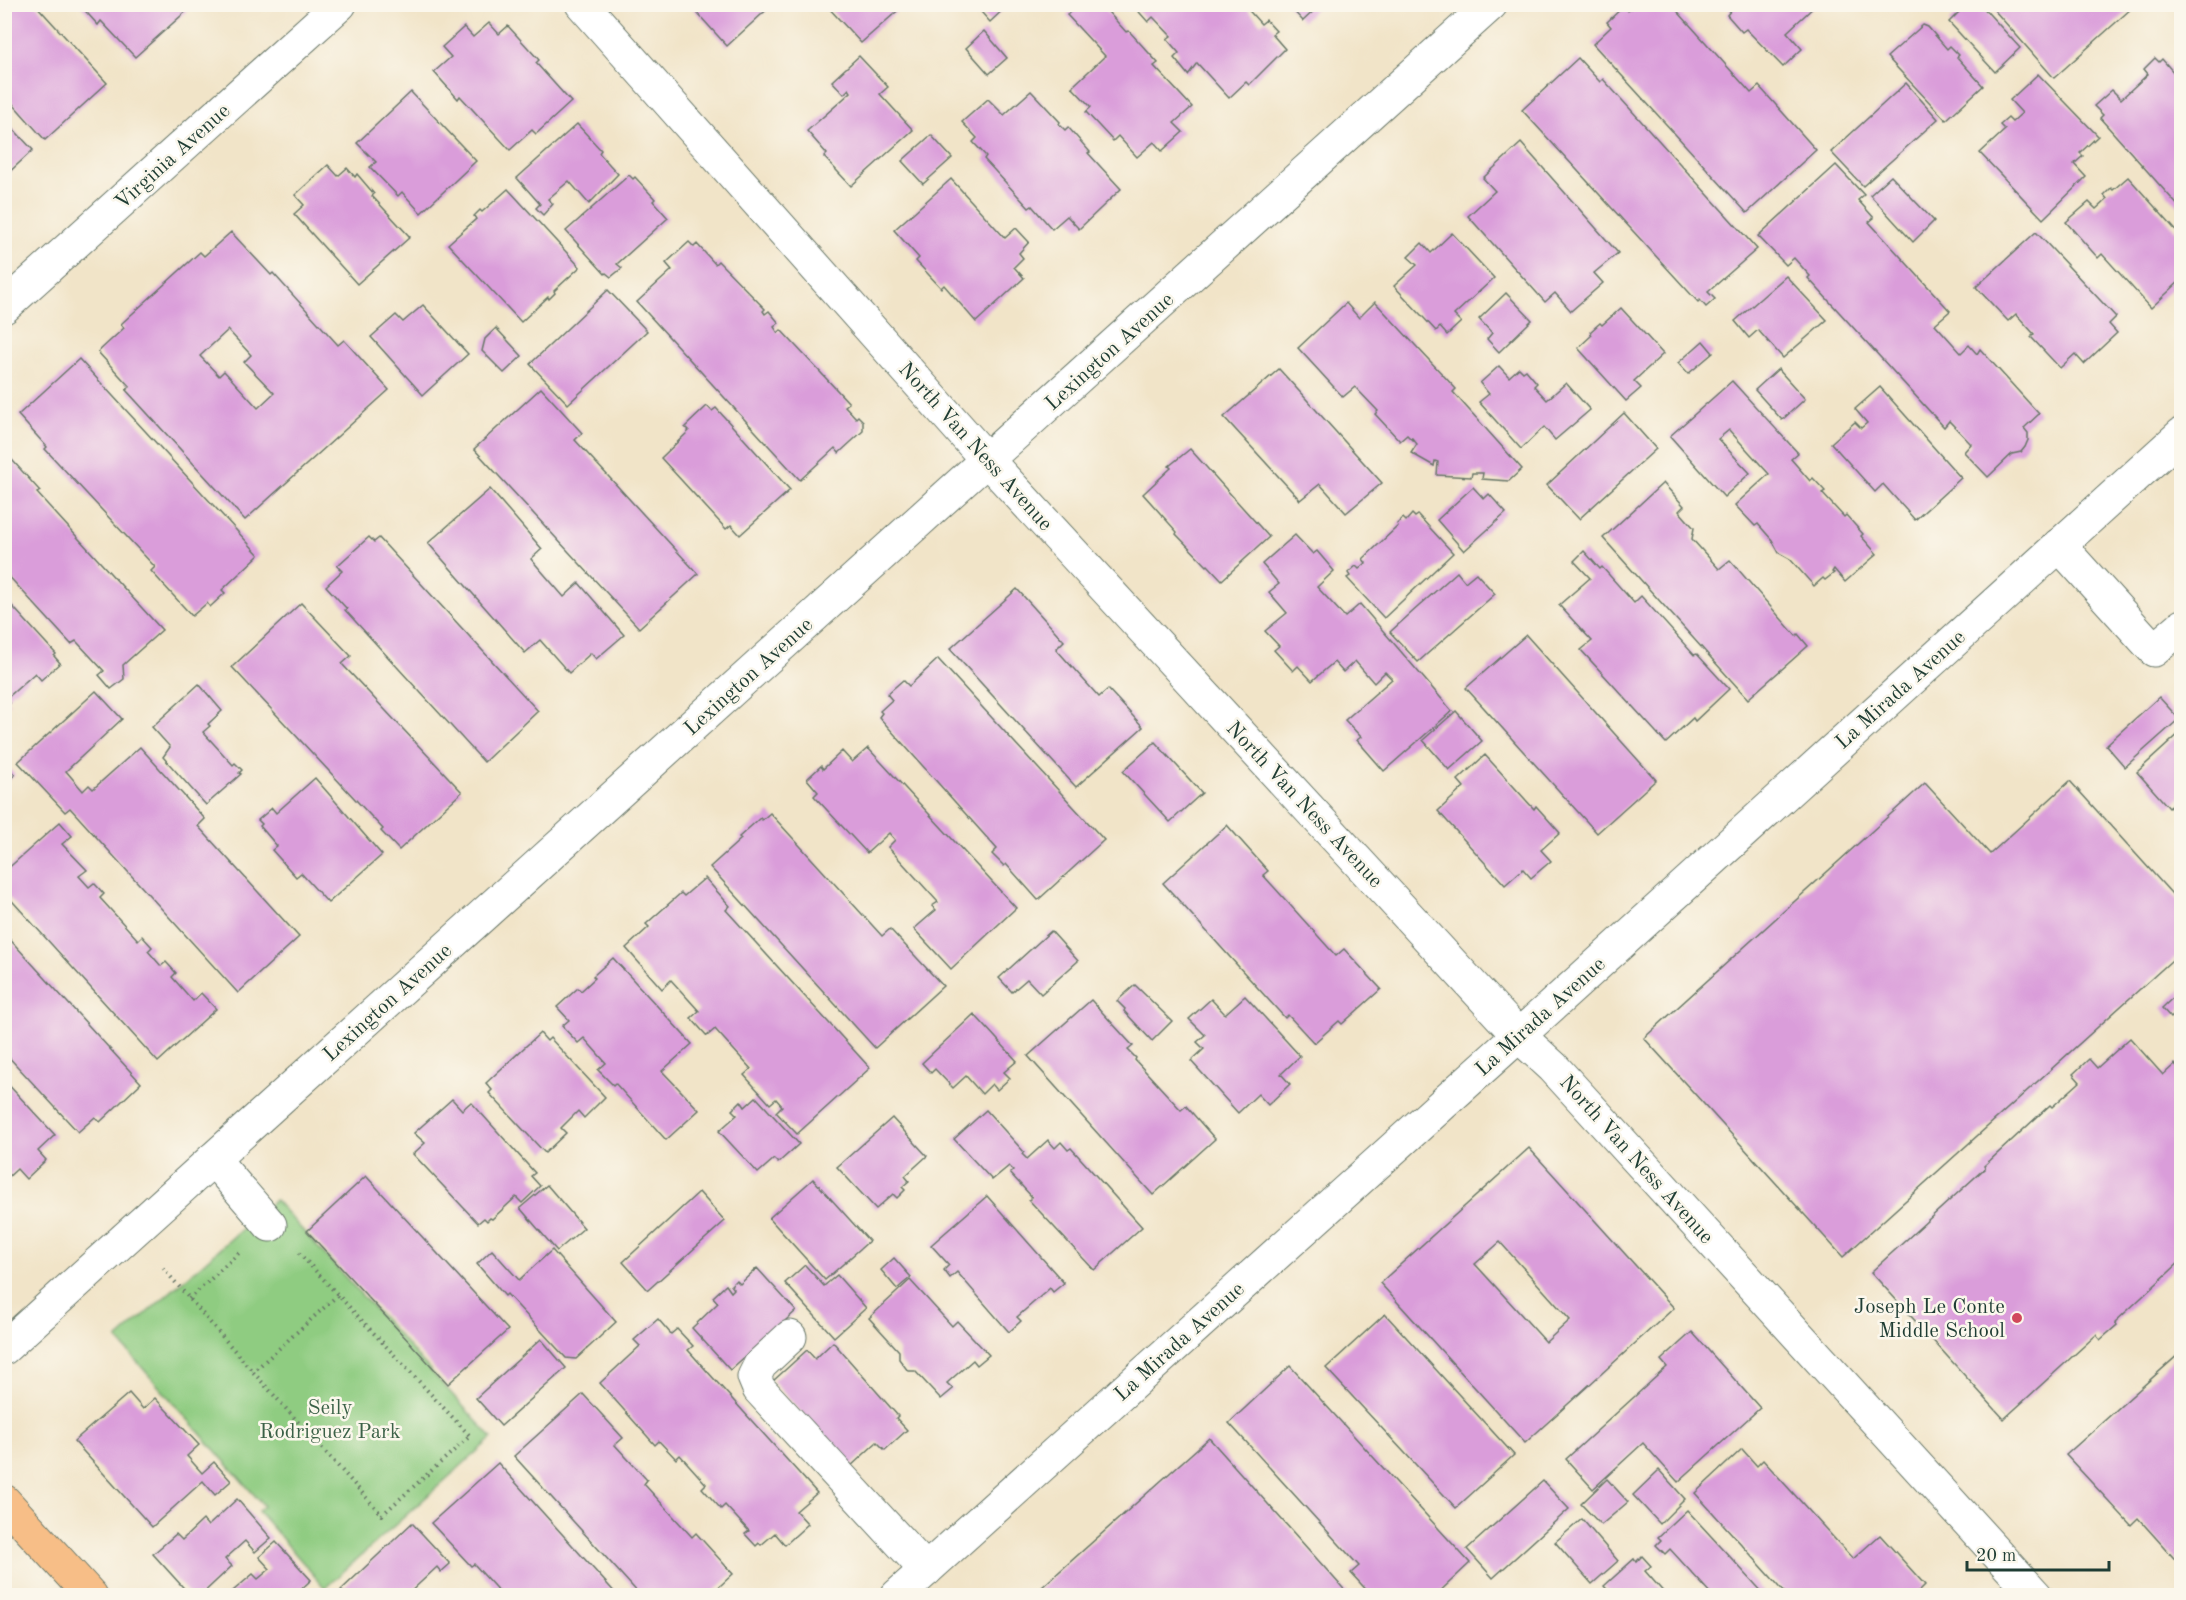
<svg xmlns="http://www.w3.org/2000/svg" width="2186" height="1600" font-family="'Old Standard TT',serif">
<style>
.green{fill:#8fcc81;stroke:#57845a;stroke-width:1.5}
.building{fill:#da9dda;fill-rule:evenodd}
.lines{fill:none;stroke-linecap:round;stroke-linejoin:round}
.minor-casing{stroke:#687768;stroke-width:35}
.major-casing{stroke:#687768;stroke-width:35}
.path{stroke:#687768;stroke-width:4;stroke-dasharray:1.5 4.5;stroke-linecap:butt}
.minor{stroke:#fff;stroke-width:33}
.major{stroke:#f7be87;stroke-width:33}
.poi-dot{fill:#d1495b;stroke:#fbf7ec;stroke-width:2}
.labels{text-anchor:middle;stroke-width:5;stroke-linejoin:round;paint-order:stroke}
.street-label{font-size:21px;fill:#1f3d34;stroke:#fbf7ec}
.poi-label{font-size:21px;fill:#1f3d34;stroke:#fbf7ec;text-anchor:end}
.park-label{font-size:21px;fill:#3b6147;stroke:#fbf7ec}
</style>
<rect width="100%" height="100%" fill="#fbf7ec"/>
<filter id="ink" filterUnits="userSpaceOnUse"><feTurbulence type="fractalNoise" baseFrequency=".0167" numOctaves="2"/><feDisplacementMap in="SourceGraphic" scale="12" xChannelSelector="R" yChannelSelector="G"/><feConvolveMatrix kernelMatrix="1 2 1 2 8 2 1 2 1" color-interpolation-filters="sRGB"/></filter>
<filter id="wash" filterUnits="userSpaceOnUse"><feTurbulence type="fractalNoise" baseFrequency=".008" numOctaves="4" result="noise"/><feDisplacementMap in="SourceGraphic" scale="24" xChannelSelector="R" yChannelSelector="G"/><feGaussianBlur stdDeviation="1.35" result="paint"/><feColorMatrix in="noise" values="0 0 0 0 0 0 0 0 0 0 0 0 0 0 0 0 0 1.4 0 .05"/><feComposite in="paint" operator="in"/></filter>
<g filter="url(#wash)">
<rect width="100%" height="100%" fill="#f1e4c8"/>
<polygon class="green" points="275,1200 492,1438 325,1588 258,1511 264,1506 117,1339"/>
<g id="blocks">
<g class="building">
<polygon points="4,4 35,4 107,83 45,140 4,94"/>
<polygon points="79,4 191,4 192,6 135,57 101,21 98,25"/>
<polygon points="689,4 773,4 727,46"/>
<polygon points="974,4 1009,4 990,22"/>
<polygon points="1078,4 1101,4 1126,32 1129,31 1158,63 1154,66 1192,107 1174,123 1183,132 1162,151 1154,142 1137,157 1118,136 1113,141 1086,112 1091,107 1072,87 1105,56 1067,15"/>
<polygon points="1132,4 1243,4 1261,24 1266,20 1276,31 1272,34 1285,49 1249,85 1246,82 1229,98 1197,63 1188,75 1174,58 1179,53 1167,39 1171,36 1153,17 1148,22"/>
<polygon points="1287,4 1321,4 1303,21"/>
<polygon points="1635,4 1671,4 1751,93 1759,86 1816,150 1747,213 1593,44 1611,27 1607,22 1624,6 1628,11"/>
<polygon points="1726,4 1817,4 1787,32 1802,49 1783,67 1746,29 1742,32 1727,15 1731,10"/>
<polygon points="1967,4 1980,4 2020,48 1995,72 1949,22"/>
<polygon points="2002,4 2129,4 2132,8 2054,78 1995,11"/>
<polygon points="826,5 904,5 861,43"/>
<polygon points="489,23 499,34 508,26 539,60 536,63 571,102 536,134 532,130 510,150 460,96 458,99 434,72 451,57 442,47 464,27 473,37"/>
<polygon points="1923,25 1928,27 1947,49 1950,46 1959,55 1957,57 1983,86 1946,120 1887,57"/>
<polygon points="984,31 1007,58 989,74 966,48"/>
<polygon points="859,56 888,87 880,94 913,130 851,186 824,157 827,154 807,131 851,92 849,89 844,94 832,81"/>
<polygon points="1578,58 1600,82 1603,79 1757,249 1708,292 1715,299 1706,307 1700,300 1698,302 1522,110"/>
<polygon points="2155,58 2159,62 2162,59 2181,81 2181,209 2100,118 2103,115 2094,106 2112,90 2121,99 2148,74 2144,69"/>
<polygon points="2038,74 2098,136 2080,153 2083,156 2074,164 2086,177 2043,219 1980,153 2005,130 2000,125 2008,118 2012,122 2022,113 2010,100"/>
<polygon points="1906,83 1938,119 1863,186 1831,152"/>
<polygon points="1031,91 1060,122 1059,124 1065,130 1068,127 1090,152 1088,153 1121,189 1079,229 1067,216 1052,229 1032,206 1029,208 984,159 986,156 973,142 977,138 962,122 988,99 1004,115"/>
<polygon points="411,92 476,161 421,213 402,192 398,196 370,167 376,162 357,143"/>
<polygon points="4,119 33,150 4,177"/>
<polygon points="577,124 601,150 599,153 618,174 589,204 569,181 548,199 553,204 543,215 536,208 540,204 517,178"/>
<polygon points="931,135 952,158 923,184 902,161"/>
<polygon points="1521,143 1618,253 1594,273 1603,283 1571,311 1555,293 1545,302 1468,216 1495,191 1483,178"/>
<polygon points="328,165 338,176 347,168 355,177 357,174 374,194 372,196 410,237 357,284 294,214 304,205 295,195"/>
<polygon points="1836,165 1864,195 1858,200 1874,218 1869,222 1950,311 1935,324 1961,353 1969,345 1977,354 1980,349 2039,414 2024,428 2028,433 2028,440 2025,447 2021,452 2012,454 1988,477 1964,452 1971,444 1949,421 1944,427 1808,278 1810,276 1794,258 1786,265 1758,236"/>
<polygon points="629,175 633,179 635,177 655,199 653,201 668,218 617,264 622,268 611,277 606,273 605,274 566,231"/>
<polygon points="1891,176 1934,221 1913,242 1870,195"/>
<polygon points="2128,177 2181,236 2181,280 2151,308 2102,254 2098,258 2066,222 2089,202 2096,209 2107,199 2104,195 2111,188 2113,190"/>
<polygon points="951,179 1005,238 1016,228 1029,242 1019,253 1023,258 1014,267 1024,278 976,322 944,285 941,288 916,261 919,258 894,230"/>
<polygon points="508,189 580,267 554,291 555,293 549,299 548,297 521,322 448,244 476,219 474,216 480,210 482,212"/>
<path d="M231 232 271 275 273 273 338 345 344 340 389 390 245 520 126 390 130 387 98 352 124 328 121 324 200 252 204 256ZM228 330 251 355 244 362 274 393 258 408 224 371 219 376 200 356Z"/>
<polygon points="2036,232 2116,317 2109,324 2117,333 2084,364 2075,354 2060,368 2031,337 2034,334 2016,314 2008,321 1976,287"/>
<polygon points="1452,233 1494,278 1454,315 1461,322 1447,335 1440,327 1436,331 1394,286 1417,265 1408,257 1422,243 1431,253"/>
<polygon points="689,242 694,247 697,244 715,264 718,261 765,309 763,311 765,314 769,311 779,323 774,327 778,333 781,330 849,403 845,406 856,418 858,416 863,421 863,431 839,453 835,448 800,480 637,302 672,270 666,263"/>
<polygon points="1786,276 1827,320 1783,358 1758,330 1749,338 1735,321"/>
<polygon points="608,290 647,331 568,404 530,364"/>
<polygon points="1506,293 1532,320 1499,352 1487,339 1492,333 1479,319"/>
<polygon points="1375,302 1456,389 1453,392 1522,469 1509,481 1482,479 1483,473 1472,473 1471,477 1437,475 1438,462 1435,461 1434,466 1411,453 1417,444 1412,438 1412,440 1407,435 1400,441 1375,414 1378,411 1355,387 1343,397 1298,348 1346,303 1359,318"/>
<polygon points="423,305 468,354 423,395 371,337 396,315 403,322"/>
<polygon points="1621,308 1663,354 1634,381 1641,388 1626,401 1578,348 1592,335 1590,332 1600,323 1602,325"/>
<polygon points="496,328 522,356 504,373 482,351 485,339"/>
<polygon points="1703,341 1713,353 1688,374 1678,363"/>
<polygon points="79,359 259,555 222,590 225,593 210,607 207,603 192,616 151,571 155,567 45,449 47,447 18,415"/>
<polygon points="1499,366 1509,377 1519,368 1523,372 1526,370 1537,383 1534,386 1547,400 1566,383 1590,410 1555,440 1544,427 1521,449 1479,402 1489,394 1480,383"/>
<polygon points="1279,369 1382,483 1346,513 1320,484 1300,500 1224,417"/>
<polygon points="1778,369 1805,399 1782,420 1755,390"/>
<polygon points="1732,381 1798,453 1791,459 1810,481 1813,478 1825,491 1822,493 1844,517 1846,515 1863,534 1861,536 1877,554 1845,582 1834,569 1832,572 1834,573 1825,580 1823,578 1814,586 1790,559 1779,553 1772,540 1758,524 1755,526 1735,505 1769,474 1729,430 1718,439 1750,473 1724,497 1670,436"/>
<polygon points="1880,387 1961,478 1915,520 1883,484 1875,492 1831,443 1855,422 1861,428 1867,423 1855,409"/>
<polygon points="541,388 582,433 575,440 698,574 639,628 474,449"/>
<polygon points="707,406 712,411 716,408 790,490 740,535 731,525 726,529 661,458 689,431 685,427"/>
<polygon points="1624,413 1656,449 1579,519 1547,485"/>
<polygon points="1190,449 1269,537 1222,580 1208,565 1207,566 1176,534 1177,532 1143,494 1171,468 1169,466"/>
<polygon points="4,451 40,491 37,493 162,630 123,665 124,679 111,689 99,675 104,671 76,641 71,644 4,571"/>
<polygon points="1663,483 1684,506 1679,511 1694,528 1692,539 1719,569 1730,560 1796,636 1798,634 1808,646 1748,699 1603,538"/>
<polygon points="1473,487 1484,499 1489,494 1506,513 1464,551 1437,520"/>
<polygon points="490,489 542,549 531,559 564,597 579,583 624,635 596,659 591,653 569,673 540,640 525,653 428,543"/>
<polygon points="1412,514 1415,517 1418,515 1453,553 1384,618 1347,578 1350,576 1348,573 1356,566 1359,569 1366,563 1363,559 1398,526 1397,524 1403,518 1406,521"/>
<polygon points="1295,535 1313,554 1317,551 1334,571 1317,587 1345,617 1360,604 1452,711 1384,771 1357,740 1361,737 1345,720 1392,679 1385,672 1374,683 1355,661 1343,672 1334,662 1312,681 1298,666 1293,671 1274,650 1279,646 1265,631 1287,613 1269,592 1279,584 1262,564"/>
<polygon points="369,537 374,542 379,538 538,711 484,762 345,610 347,609 326,586 342,571 337,566"/>
<polygon points="1584,551 1600,569 1602,567 1634,603 1641,596 1694,655 1697,654 1729,689 1695,721 1693,718 1666,743 1581,650 1592,641 1559,605 1590,578 1574,561"/>
<polygon points="1457,572 1465,582 1476,573 1495,594 1418,662 1390,632"/>
<polygon points="1017,589 1064,641 1056,649 1099,697 1108,689 1143,727 1076,787 950,649"/>
<polygon points="4,597 56,654 54,656 60,663 41,680 35,673 5,700 10,703 4,708"/>
<polygon points="301,603 351,656 342,664 462,792 399,850 381,831 383,829 232,667"/>
<polygon points="1526,635 1656,780 1597,833 1466,688"/>
<polygon points="938,659 1104,840 1038,900 1006,864 1004,866 992,854 997,849 879,717 882,713 880,711 892,700 887,694 903,680 909,686"/>
<polygon points="199,684 222,711 208,724 210,726 203,732 233,765 235,763 242,770 239,773 241,774 206,805 163,757 170,747 152,727"/>
<polygon points="96,691 122,719 66,771 83,791 89,785 93,789 140,747 205,819 198,826 299,937 238,993 70,808 65,812 18,762"/>
<polygon points="2159,697 2179,719 2125,767 2106,745"/>
<polygon points="1456,711 1482,741 1449,770 1423,740"/>
<polygon points="2181,732 2181,797 2169,808 2137,772"/>
<polygon points="1155,742 1202,793 1170,822 1123,771"/>
<polygon points="868,748 1016,908 951,969 914,929 936,910 932,906 938,902 888,847 895,840 889,833 867,853 814,796 818,792 807,779 821,766 823,769 842,751 852,762"/>
<polygon points="1485,755 1534,809 1536,806 1560,833 1541,850 1551,861 1531,878 1523,869 1505,885 1438,811 1464,787 1458,780"/>
<polygon points="4,763 15,775 4,784"/>
<polygon points="315,778 382,855 328,903 301,873 296,877 272,850 277,846 260,826 262,824 258,820 272,808 276,813"/>
<polygon points="2070,781 2181,904 2181,952 1843,1257 1644,1038 1925,783 1990,854"/>
<polygon points="770,813 882,936 890,929 943,986 875,1048 710,867 741,839 739,837 760,818 762,820"/>
<polygon points="60,822 72,836 62,844 87,870 79,876 89,887 94,883 104,894 100,898 138,940 142,936 152,947 148,951 161,966 166,962 176,973 172,977 193,1001 201,993 216,1009 158,1062 4,892 4,872"/>
<polygon points="1227,825 1268,871 1263,875 1336,956 1344,949 1381,989 1342,1024 1339,1021 1314,1043 1288,1015 1285,1018 1163,883"/>
<polygon points="705,878 730,906 726,910 870,1068 797,1134 776,1112 782,1106 776,1099 770,1104 744,1075 751,1069 715,1029 707,1036 691,1018 699,1011 671,980 662,989 626,948 649,927 646,924 681,893 684,896"/>
<polygon points="1051,931 1078,961 1041,994 1027,979 1012,992 999,978"/>
<polygon points="4,933 141,1083 100,1122 95,1117 78,1132 4,1052"/>
<polygon points="613,958 692,1044 662,1071 699,1110 666,1140 615,1083 613,1085 598,1070 606,1063 584,1038 578,1043 562,1026 569,1020 557,1007 578,988 581,991 595,978 593,976"/>
<polygon points="1135,985 1172,1021 1152,1041 1124,1011 1125,1009 1117,1001"/>
<polygon points="2181,990 2181,1008 2171,1018 2162,1008"/>
<polygon points="1245,996 1300,1056 1281,1074 1290,1084 1268,1105 1258,1094 1238,1113 1191,1061 1204,1049 1197,1042 1205,1035 1189,1019 1211,999 1225,1014"/>
<polygon points="1091,1000 1133,1046 1128,1050 1136,1058 1135,1060 1181,1110 1186,1106 1215,1139 1153,1195 1028,1056"/>
<polygon points="974,1014 1017,1061 1004,1072 1010,1078 997,1090 992,1084 982,1094 966,1076 953,1088 935,1069 931,1073 922,1063"/>
<polygon points="540,1033 547,1041 550,1038 605,1097 584,1118 578,1111 561,1128 566,1133 545,1153 489,1093 492,1090 486,1083"/>
<polygon points="2130,1038 2163,1075 2175,1064 2181,1071 2181,1261 2115,1322 2117,1325 2100,1340 2096,1335 2004,1419 1871,1272 1985,1168 1984,1166 2050,1105 2052,1107 2080,1082 2073,1074 2089,1059 2097,1068"/>
<polygon points="4,1080 55,1135 38,1151 46,1160 26,1179 17,1169 4,1181"/>
<polygon points="756,1097 799,1144 778,1163 774,1159 758,1173 719,1131 737,1115 732,1110 741,1101 745,1107"/>
<polygon points="452,1099 462,1110 471,1102 535,1173 531,1176 540,1186 522,1203 516,1197 492,1219 490,1218 487,1221 484,1218 478,1223 413,1154 425,1143 414,1133"/>
<polygon points="986,1110 1024,1152 1022,1154 1027,1159 1048,1140 1055,1148 1061,1142 1068,1150 1071,1148 1142,1227 1094,1270 1029,1200 1032,1197 1010,1173 1013,1170 1009,1166 992,1180 954,1139"/>
<polygon points="892,1118 927,1156 905,1176 909,1181 902,1187 905,1190 897,1198 893,1194 876,1209 837,1167"/>
<path d="M1529 1148 1674 1308 1525 1443 1380 1283ZM1500 1242 1570 1320 1546 1342 1475 1264Z"/>
<polygon points="366,1176 508,1330 448,1384 307,1231"/>
<polygon points="813,1179 869,1241 825,1280 769,1218"/>
<polygon points="547,1185 584,1228 557,1251 520,1208"/>
<polygon points="699,1192 725,1221 648,1290 623,1262"/>
<polygon points="987,1196 1064,1283 1053,1292 1050,1288 1017,1317 1021,1321 1009,1332 957,1272 950,1278 944,1270 949,1265 931,1245"/>
<polygon points="492,1250 519,1280 552,1250 616,1322 576,1359 566,1358 507,1294 505,1296 477,1264"/>
<polygon points="894,1258 911,1277 897,1289 881,1270"/>
<polygon points="805,1265 824,1286 837,1275 866,1308 834,1337 785,1283"/>
<polygon points="757,1268 796,1311 730,1370 692,1328 718,1303 713,1297 726,1285 731,1292 734,1289 731,1285 736,1280 740,1284"/>
<polygon points="910,1280 952,1326 957,1321 989,1355 977,1365 973,1360 947,1383 953,1389 941,1399 915,1371 908,1371 899,1359 899,1351 869,1318"/>
<polygon points="1385,1314 1514,1455 1456,1508 1326,1368"/>
<polygon points="658,1319 671,1334 677,1329 693,1346 688,1350 817,1493 796,1511 808,1524 785,1545 775,1533 761,1545 759,1543 756,1546 745,1534 749,1531 725,1505 721,1509 702,1488 706,1484 680,1455 676,1459 659,1441 655,1445 600,1383 640,1346 634,1340"/>
<polygon points="1692,1332 1760,1408 1678,1482 1643,1443 1593,1489 1566,1459 1667,1367 1661,1360"/>
<polygon points="541,1339 566,1368 501,1426 476,1398"/>
<polygon points="833,1342 898,1416 896,1418 907,1430 885,1450 877,1442 850,1467 773,1381 807,1350 815,1359"/>
<polygon points="2179,1354 2181,1357 2181,1566 2138,1518 2131,1525 2066,1455"/>
<polygon points="1290,1366 1470,1563 1435,1596 1372,1596 1351,1573 1359,1566 1229,1423"/>
<polygon points="129,1393 143,1409 155,1398 199,1445 187,1456 202,1473 214,1462 231,1481 215,1495 203,1481 152,1527 74,1441"/>
<polygon points="583,1394 623,1438 615,1445 647,1480 644,1484 692,1537 696,1533 733,1574 709,1596 641,1596 514,1456"/>
<polygon points="1209,1438 1350,1596 1032,1596"/>
<polygon points="1742,1449 1757,1466 1763,1460 1853,1559 1880,1535 1925,1585 1914,1596 1788,1596 1695,1493"/>
<polygon points="498,1463 618,1596 503,1596 474,1564 471,1566 431,1523"/>
<polygon points="1659,1470 1685,1499 1660,1524 1633,1495"/>
<polygon points="1607,1479 1628,1502 1601,1525 1581,1504"/>
<polygon points="1543,1481 1569,1509 1493,1578 1467,1549"/>
<polygon points="237,1499 271,1538 255,1552 245,1541 225,1559 232,1566 200,1596 191,1596 153,1554 176,1534 182,1540 203,1520 208,1526"/>
<polygon points="1687,1510 1766,1596 1713,1596 1670,1549 1665,1554 1656,1545 1661,1540 1658,1537"/>
<polygon points="1582,1519 1618,1561 1592,1584 1555,1542"/>
<polygon points="412,1523 450,1564 441,1572 437,1567 406,1596 347,1596 341,1590"/>
<polygon points="276,1542 311,1580 294,1596 227,1596 253,1574 258,1579 270,1569 259,1557"/>
<polygon points="1642,1556 1651,1566 1645,1571 1667,1596 1613,1596 1604,1586 1634,1559 1636,1562"/>
</g>
</g>
</g>
<g filter="url(#ink)">
<use href="#blocks" fill-opacity="0" stroke="#687768" stroke-width="1.5"/>
<g class="lines">
<defs>
<g id="minor">
<polyline points="582,4 987,460 1519,1036 1553,1067 2036,1596"/>
<polyline points="4,307 340,4"/>
<polyline points="2059,545 2154,650 2182,626"/>
<polyline points="213,1159 270,1225"/>
<polyline points="790,1337 760,1365 754,1377 759,1389 926,1570"/>
<polyline points="4,1348 1491,4"/>
<polyline points="897,1596 1557,1001 2182,434"/>
</g>
<polyline id="major" points="4,1501 91,1596"/>
</defs>
<use href="#minor" class="minor-casing"/>
<use href="#major" class="major-casing"/>
<g class="path">
<polyline points="299,1253 338,1295"/>
<polyline points="163,1268 253,1372 382,1515 470,1436 338,1295 253,1372"/>
<polyline points="189,1299 239,1253"/>
</g>
<use href="#minor" class="minor"/>
<use href="#major" class="major"/>
</g>
</g>
<circle class="poi-dot" cx="2017" cy="1318" r="6"/>
<g class="labels">
<g class="street-label">
<text transform="translate(172 156) rotate(-42)" y="7">Virginia Avenue</text>
<text transform="translate(1109 351) rotate(-42)" y="7">Lexington Avenue</text>
<text transform="translate(976 446) rotate(48)" y="7">North Van Ness Avenue</text>
<text transform="translate(748 676) rotate(-42)" y="7">Lexington Avenue</text>
<text transform="translate(1900 689) rotate(-42)" y="7">La Mirada Avenue</text>
<text transform="translate(1305 804) rotate(47)" y="7">North Van Ness Avenue</text>
<text transform="translate(387 1002) rotate(-42)" y="7">Lexington Avenue</text>
<text transform="translate(1540 1016) rotate(-42)" y="7">La Mirada Avenue</text>
<text transform="translate(1637 1159) rotate(48)" y="7">North Van Ness Avenue</text>
<text transform="translate(1179 1341) rotate(-42)" y="7">La Mirada Avenue</text>
</g>
<g class="poi-label">
<text x="2005" y="1313">Joseph Le Conte<tspan x="2005" dy="24">Middle School</tspan></text>
</g>
<g class="park-label">
<text x="330" y="1414">Seily<tspan x="330" dy="24">Rodriguez Park</tspan></text>
</g>
</g>
<rect width="2186" height="1600" fill="none" stroke="#fbf7ec" stroke-width="24"/>
<path d="M1967 1561v9h142v-9" fill="none" stroke="#1f3d34" stroke-width="3"/>
<text x="1976" y="1561" font-size="18" fill="#1f3d34" stroke="#fbf7ec" stroke-width="4.5" paint-order="stroke">20 m</text>
</svg>
